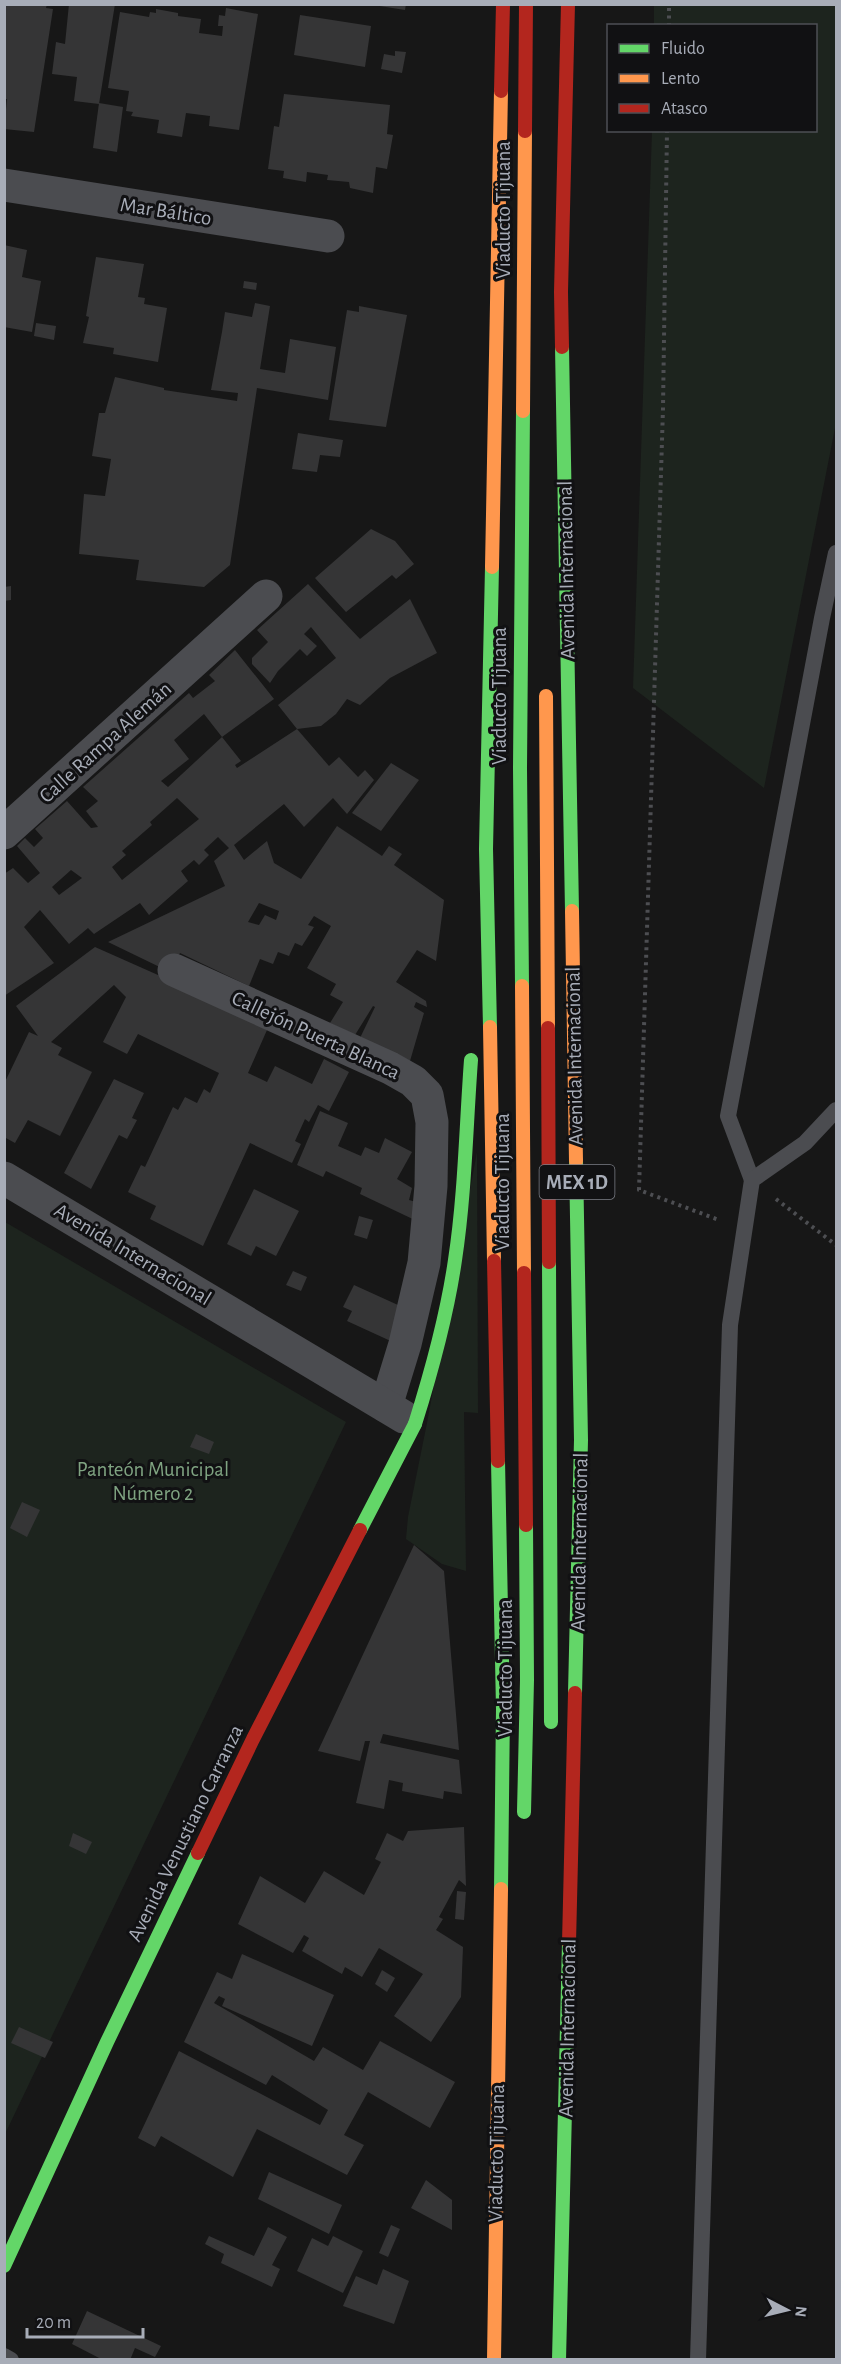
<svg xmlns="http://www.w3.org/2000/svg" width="841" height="2364" font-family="'Alegreya Sans',sans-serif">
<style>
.green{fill:#1d241e}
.building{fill:#353536;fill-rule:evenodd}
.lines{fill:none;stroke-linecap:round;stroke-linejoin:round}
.path{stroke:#4d4e52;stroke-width:4;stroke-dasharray:3 4.5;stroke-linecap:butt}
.lane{stroke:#4b4c50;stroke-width:16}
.street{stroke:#4b4c50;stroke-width:33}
.fast{stroke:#63d668;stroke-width:14}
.slow{stroke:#ff974d;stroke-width:14}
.jam{stroke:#b3261e;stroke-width:14}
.labels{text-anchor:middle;stroke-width:6;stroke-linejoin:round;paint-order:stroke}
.shield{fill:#111113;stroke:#7b7e86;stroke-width:1.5}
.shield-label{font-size:20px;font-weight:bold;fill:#a8adb8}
.street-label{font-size:21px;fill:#a8adb8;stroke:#111113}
.park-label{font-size:21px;fill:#7fa381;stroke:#111113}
</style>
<rect width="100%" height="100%" fill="#171717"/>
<g class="green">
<polygon points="654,5 836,5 836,423 764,788 633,688 652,131 816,130 816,26 654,25"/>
<polygon points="477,1152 478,1413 464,1412 466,1571 442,1564 406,1539 408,1517 427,1423"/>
<polygon points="5,1222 346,1422 5,2134"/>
</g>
<g class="building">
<polygon points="4,4 47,4 46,8 53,9 34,132 4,129 7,99 4,99"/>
<polygon points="69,4 115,4 99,104 74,101 77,77 52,74 56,42 65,44"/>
<polygon points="367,4 406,4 405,10"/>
<polygon points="226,8 258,14 239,130 209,126 210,116 186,113 182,137 157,133 159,120 131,116 133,112 126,111 129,91 108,88 120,12 149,17 150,12 156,13 156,9 178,13 178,16 201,19 199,33 222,36 223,26 218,26 219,15 225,16"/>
<polygon points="300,15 371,26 365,67 294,55"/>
<polygon points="395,51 406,52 402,73 381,69 384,54 395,56"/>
<polygon points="284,94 390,105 387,134 393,135 387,169 376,167 373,193 350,188 349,182 327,180 328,175 307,172 306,182 283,178 284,171 268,169 274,126 279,127"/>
<polygon points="99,103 123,107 117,152 93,148"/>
<polygon points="4,245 27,250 22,277 41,281 32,332 4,327"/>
<polygon points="96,257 144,264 138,297 145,298 144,304 167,308 158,362 113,354 114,348 83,343 89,317 86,316"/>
<polygon points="244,281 257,283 256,290 243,288"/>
<polygon points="255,303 270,306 260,369 285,373 290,339 336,347 328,400 257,388 230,565 204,587 136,580 139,560 79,554 84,494 105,496 111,459 92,456 99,413 105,413 115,377 164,388 164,390 237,401 238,393 211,390 222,332 225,312 252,317"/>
<polygon points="359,306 407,315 386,427 329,420 347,310 359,312"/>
<polygon points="36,323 56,326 54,340 34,336"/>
<polygon points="298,433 343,440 340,457 320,455 317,472 292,469"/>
<polygon points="371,529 395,541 414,564 396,579 392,575 346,612 315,578"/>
<path d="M308 584 360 639 410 599 437 653 390 678 360 705 347 699 336 714 321 726 297 729 329 766 339 757 358 777 365 770 374 780 347 814 333 798 304 827 284 804 234 845 244 860 267 841 274 863 301 879 337 826 382 856 389 846 402 854 394 865 444 900 436 961 417 950 396 982 426 1001 427 1007 416 1002 414 1007 424 1013 410 1061 360 1038 375 1007 373 1006 355 1035 330 1023 343 1002 330 995 336 984 307 968 331 926 314 916 308 925 314 927 302 946 295 943 289 956 278 952 273 964 260 959 249 986 180 953 170 972 108 942 225 886 214 861 229 848 218 837 204 850 209 855 199 865 194 860 181 871 188 881 149 915 140 903 94 934 88 928 69 944 40 910 24 927 54 963 4 996V874L13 868 28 883 40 873 17 846 25 838 34 847 43 838 35 829 67 801 91 828 98 827 86 811 98 801 83 787 189 693 193 698 215 681 209 675 235 650 274 699 222 737 241 761 235 765 237 768 297 729 278 705 336 658 311 627 304 634 317 646 307 656 300 649 278 671 270 683 252 664V658L268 642 257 630ZM204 714 222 737 168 787 161 781 189 759 174 740ZM177 798 199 819 122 880 112 867 126 855 122 851 152 825 150 822ZM71 870 82 878 59 895 52 887ZM259 903 279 911 276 920 265 915 259 925 248 922Z"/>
<polygon points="11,586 11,600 4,601 4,587"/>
<polygon points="391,763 419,780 381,831 352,813"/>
<polygon points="95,947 167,979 267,1030 248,1073 267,1082 275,1066 312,1084 324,1059 349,1072 329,1111 318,1105 309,1122 305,1119 295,1141 301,1144 292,1163 250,1143 203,1246 150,1219 156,1206 128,1192 141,1165 145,1167 173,1107 178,1110 185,1097 197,1103 204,1089 210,1093 219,1073 138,1034 127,1054 103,1042 126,997 114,985 51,1042 62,1048 58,1055 92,1072 60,1136 28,1120 15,1143 4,1137 4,1084 29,1032 38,1036 16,1006"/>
<polygon points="114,1079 144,1093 132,1118 137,1120 127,1139 119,1135 91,1189 64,1173"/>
<polygon points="320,1111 348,1123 338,1146 361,1156 365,1147 379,1153 385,1138 412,1152 397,1179 412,1188 409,1200 420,1203 419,1222 360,1194 362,1188 326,1171 323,1177 297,1165"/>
<polygon points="254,1189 299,1211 276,1256 256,1246 251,1256 227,1244"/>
<polygon points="359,1216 373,1220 367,1239 354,1235"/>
<polygon points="293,1271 307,1277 301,1291 286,1285"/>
<polygon points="354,1285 409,1310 395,1343 347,1321 352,1311 343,1307"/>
<polygon points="196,1434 214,1442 209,1454 190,1447"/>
<polygon points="22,1502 40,1510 27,1537 10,1528"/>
<polygon points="414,1545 444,1571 459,1750 383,1734 380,1743 459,1760 462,1794 444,1791 443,1799 402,1791 403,1783 389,1780 384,1809 356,1803 370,1741 365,1741 360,1761 318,1751"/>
<polygon points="464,1827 466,1886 459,1880 439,1917 443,1919 436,1930 463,1947 461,1997 431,2042 394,2016 423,1974 379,1948 362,1977 345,1967 342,1974 302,1951 309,1938 304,1935 293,1953 238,1924 260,1876 305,1903 324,1871 364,1895 381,1862 375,1859 387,1833 403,1841 408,1831"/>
<polygon points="73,1833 92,1842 86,1854 69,1846"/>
<polygon points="457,1891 466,1892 464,1920 455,1919"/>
<polygon points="242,1954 334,1995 312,2046 222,2006 225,1999 219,1996 214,2003 314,2061 323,2047 363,2070 380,2041 455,2082 430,2128 368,2092 344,2135 364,2145 347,2175 257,2129 233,2177 161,2136 155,2147 138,2138 179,2051 320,2125 328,2110 272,2075 266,2085 184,2042 217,1972 232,1979"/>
<polygon points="382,1970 395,1978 387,1992 375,1984"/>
<polygon points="19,2027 53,2042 45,2058 11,2043"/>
<polygon points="269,2172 342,2205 329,2234 258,2199"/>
<polygon points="426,2180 452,2200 452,2230 411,2208"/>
<polygon points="391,2225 400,2229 388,2257 379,2253"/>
<polygon points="268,2227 287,2237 272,2265 280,2269 272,2287 221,2263 224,2254 205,2244 209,2236 254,2256"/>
<polygon points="333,2236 363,2251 343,2293 297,2271 312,2238 328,2246"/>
<polygon points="383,2269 409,2281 394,2324 343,2306 356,2276 377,2285"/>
<polygon points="87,2311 161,2346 155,2357 135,2348 130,2360 103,2360 72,2344"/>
</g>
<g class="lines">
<g class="path">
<polyline points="669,26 669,4"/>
<polyline points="667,130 663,408 639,1190 719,1220"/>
<polyline points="776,1199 836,1245"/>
</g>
<g class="lane">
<polyline points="752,1180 728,1116 822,618 836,553"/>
<polyline points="4,2356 11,2360"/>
<polyline points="698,2360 730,1325 752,1180 805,1143 836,1110"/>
</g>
<g class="street">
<polyline points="4,185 328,236"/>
<polyline points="4,833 266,596"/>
<polyline points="174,970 390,1068 413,1081 427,1095 432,1122 431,1186 424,1263 405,1344 386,1406"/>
<polyline points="4,1178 404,1417"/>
</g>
<g class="fast">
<polyline points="562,347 572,911"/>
<polyline points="522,986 520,768 523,411"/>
<polyline points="490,1027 486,849 492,567"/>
<polyline points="549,1262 551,1722"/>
<path d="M415 1424C432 1370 447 1316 455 1260 465 1194 466 1127 471 1060"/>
<polyline points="498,1461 503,1709 501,1889"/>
<polyline points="360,1530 415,1424"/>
<polyline points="575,1693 581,1440 576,1161"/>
<polyline points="524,1812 527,1680 526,1525"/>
<polyline points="4,2266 107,2042 198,1853"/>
<polyline points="559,2360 569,1943"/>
</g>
<g class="slow">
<polyline points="523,411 525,131"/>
<polyline points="492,567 501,91"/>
<polyline points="546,696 548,1028"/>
<polyline points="572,911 576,1161"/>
<polyline points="522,986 524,1273"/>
<polyline points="490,1027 494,1261"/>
<polyline points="494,2360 501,1889"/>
</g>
<g class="jam">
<polyline points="501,91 503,4"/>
<polyline points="525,131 526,4"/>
<polyline points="562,347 561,292 568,4"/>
<polyline points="548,1028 549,1262"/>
<polyline points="494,1261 498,1461"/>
<polyline points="524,1273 526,1525"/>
<polyline points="198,1853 253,1739 360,1530"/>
<polyline points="569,1943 575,1693"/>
</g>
</g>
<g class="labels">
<rect class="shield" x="539.5" y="1165" width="75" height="34" rx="4.5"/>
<g class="shield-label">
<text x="577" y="1189">MEX 1D</text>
</g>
<g class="street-label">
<text transform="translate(503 210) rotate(-90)" y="7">Viaducto Tijuana</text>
<text transform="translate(166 211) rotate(9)" y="7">Mar Báltico</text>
<text transform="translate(566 570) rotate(-91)" y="7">Avenida Internacional</text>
<text transform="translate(499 696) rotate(-90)" y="7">Viaducto Tijuana</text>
<text transform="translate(105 742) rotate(-42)" y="7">Calle Rampa Alemán</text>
<text transform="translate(316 1035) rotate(25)" y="7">Callejón Puerta Blanca</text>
<text transform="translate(574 1056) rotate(-91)" y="7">Avenida Internacional</text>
<text transform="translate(502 1182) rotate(-90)" y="7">Viaducto Tijuana</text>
<text transform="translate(133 1254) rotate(31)" y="7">Avenida Internacional</text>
<text transform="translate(579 1542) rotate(-89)" y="7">Avenida Internacional</text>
<text transform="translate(505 1668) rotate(-90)" y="7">Viaducto Tijuana</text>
<text transform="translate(185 1833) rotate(-64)" y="7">Avenida Venustiano Carranza</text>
<text transform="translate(567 2028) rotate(-89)" y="7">Avenida Internacional</text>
<text transform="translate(496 2153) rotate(-89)" y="7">Viaducto Tijuana</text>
</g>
<g class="park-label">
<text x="153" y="1476">Panteón Municipal<tspan x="153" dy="24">Número 2</tspan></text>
</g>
</g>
<rect width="841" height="2364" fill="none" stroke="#a8adb8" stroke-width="12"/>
<rect x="607" y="24" width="210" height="108" fill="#111113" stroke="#4d4f55" stroke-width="1.5"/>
<rect x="619" y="44" width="30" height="9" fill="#63d668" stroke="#4d4f55" stroke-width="1.5"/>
<text x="661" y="54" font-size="18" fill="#a8adb8">Fluido</text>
<rect x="619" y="74" width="30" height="9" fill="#ff974d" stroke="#4d4f55" stroke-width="1.5"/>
<text x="661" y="84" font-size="18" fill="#a8adb8">Lento</text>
<rect x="619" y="104" width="30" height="9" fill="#b3261e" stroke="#4d4f55" stroke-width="1.5"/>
<text x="661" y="114" font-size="18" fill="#a8adb8">Atasco</text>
<g transform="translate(787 2310) rotate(97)" stroke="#111113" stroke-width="4.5" paint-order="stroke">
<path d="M0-4.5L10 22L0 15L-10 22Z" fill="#a8adb8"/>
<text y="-9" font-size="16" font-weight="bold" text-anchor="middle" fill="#a8adb8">N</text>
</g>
<path d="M27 2328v9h116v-9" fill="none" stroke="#a8adb8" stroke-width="3"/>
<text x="36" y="2328" font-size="18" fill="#a8adb8" stroke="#111113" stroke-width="4.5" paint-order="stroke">20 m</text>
</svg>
